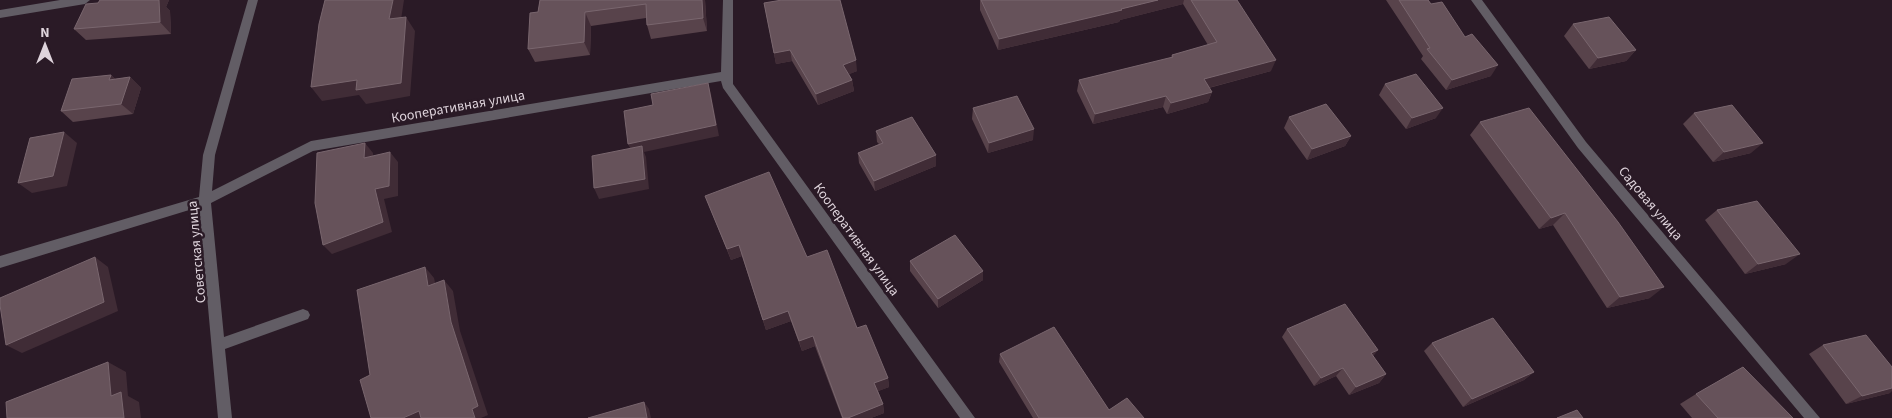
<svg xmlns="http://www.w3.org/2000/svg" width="1892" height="418" font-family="'Source Sans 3',sans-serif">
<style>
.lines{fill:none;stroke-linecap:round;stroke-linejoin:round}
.minor{fill:#625d65;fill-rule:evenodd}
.wall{fill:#58434b}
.shaded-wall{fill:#402c36}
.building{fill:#66525a;stroke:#79666e}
.labels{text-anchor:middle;stroke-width:5;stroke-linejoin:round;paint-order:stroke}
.street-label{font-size:14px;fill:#ded3db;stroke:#2a1a26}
</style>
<rect width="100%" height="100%" fill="#2a1a26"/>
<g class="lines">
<g class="minor">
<polygon points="60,0 90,0 85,4 0,18 0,10"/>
<polygon points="248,0 258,0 215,155 212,191 311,141 721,72 723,0 733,0 733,84 975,418 960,418 723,88 721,81 313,151 211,203 224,337 303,309 308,311 310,315 308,319 225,349 232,418 218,418 199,207 0,268 0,256 199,197 203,155"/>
<polygon points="1471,0 1482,0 1586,142 1820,418 1804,418 1578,148"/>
</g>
</g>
<g class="wall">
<polygon points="100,0 169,0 166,7 170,11 171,34 86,40 74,29 98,3"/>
<polygon points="540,0 705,0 707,31 651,39 647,25 646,18 591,26 590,55 535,62 528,49 538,12"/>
<polygon points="980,0 1237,0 1271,71 1209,88 1212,92 1208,102 1167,114 1163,107 1093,124 1077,91 1079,80 1171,58 1172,55 1208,45 1183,4 1120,20 1119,22 998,50 980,10"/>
<polygon points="1386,0 1428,0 1431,4 1465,37 1491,76 1446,90 1421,59 1423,56"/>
<polygon points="764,3 857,71 849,74 852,80 854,91 818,105 792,61 776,64"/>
<polygon points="1573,24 1636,50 1626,61 1589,69 1564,36"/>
<polygon points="111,75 115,79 130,77 141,88 133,114 73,122 61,111"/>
<polygon points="1385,84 1436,118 1406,129 1379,95"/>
<polygon points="973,108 1033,140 988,153 972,119"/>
<polygon points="1694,113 1751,153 1713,162 1683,124"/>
<polygon points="1289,117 1351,136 1345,146 1307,160 1284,128"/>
<polygon points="1480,122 1650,298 1607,308 1553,225 1539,229 1470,135"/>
<polygon points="876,131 936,155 936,166 875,191 859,163 858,153 879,144 877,142"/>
<polygon points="705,196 807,257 857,328 888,378 889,387 878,391 883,404 884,413 871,418 842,418 815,346 802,351 791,321 766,330 742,256 731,260"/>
<polygon points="1717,210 1786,264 1745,274 1705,220"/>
<polygon points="910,261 983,271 983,280 938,308 910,271"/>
<polygon points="1287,329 1373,356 1386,374 1379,383 1349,395 1336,376 1314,386 1282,337"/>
<polygon points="1432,343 1534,372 1524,380 1463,407 1424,351"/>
<polygon points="1823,345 1890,393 1846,404 1809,354"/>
<polygon points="1000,354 1109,410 1144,418 1033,418 999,362"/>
<polygon points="1696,394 1793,418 1692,418 1680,404"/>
</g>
<g class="shaded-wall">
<polygon points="154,0 169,0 166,7 170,11 171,34 160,22"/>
<polygon points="393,0 404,0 399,33 389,19"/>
<polygon points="702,0 705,0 707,31 703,18"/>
<polygon points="1158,0 1184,0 1183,4 1120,20 1119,22 998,50 999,39"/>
<polygon points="585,12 591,26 590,55 584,42"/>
<polygon points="406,17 415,31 410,96 366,104 359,95 322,101 311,87"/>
<polygon points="790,50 792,61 776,64 774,53"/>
<polygon points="1636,50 1626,61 1589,69 1598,58"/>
<polygon points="856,60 857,71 845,76 843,65"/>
<polygon points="1276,60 1271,71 1200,90 1204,79"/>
<polygon points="1498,65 1491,76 1446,90 1452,80"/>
<polygon points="111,75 123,86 109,80"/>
<polygon points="130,77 141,88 133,114 121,104"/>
<polygon points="852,80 854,91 818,105 816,94"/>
<polygon points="708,83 711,94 719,136 644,152 646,157 649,189 599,199 594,188 633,154 628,144"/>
<polygon points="1212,92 1208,102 1167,114 1171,103"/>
<polygon points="1166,96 1163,107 1093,124 1095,114"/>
<polygon points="1443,108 1436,118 1406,129 1412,118"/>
<polygon points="1034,129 1033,140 988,153 989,143"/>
<polygon points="64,132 77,143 67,186 32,193 18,183"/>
<polygon points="1351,136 1345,146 1307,160 1312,149"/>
<polygon points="365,143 373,153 373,168 364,158"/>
<polygon points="1763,143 1751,153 1713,162 1724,152"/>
<polygon points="390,152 398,162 398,196 384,199 392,232 332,254 323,245"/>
<polygon points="936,155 936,166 875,191 874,181"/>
<polygon points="1565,213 1553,225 1539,229 1551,218"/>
<polygon points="739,245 742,256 731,260 727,249"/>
<polygon points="1800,254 1786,264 1745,274 1758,264"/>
<polygon points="95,257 108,267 118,311 22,353 6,345"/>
<polygon points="425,267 434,278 438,296 428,286"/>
<polygon points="983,271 983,280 938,308 938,299"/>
<polygon points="444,280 453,291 460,331 488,415 481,418 475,418 472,409 451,322"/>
<polygon points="1664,287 1650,298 1607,308 1620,297"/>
<polygon points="788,311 791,321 766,330 763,320"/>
<polygon points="813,336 815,346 802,351 799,341"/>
<polygon points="1378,350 1371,359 1371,353"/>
<polygon points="108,362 126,372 128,396 139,402 141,418 124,418 111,396"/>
<polygon points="1343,368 1336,376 1314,386 1321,378"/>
<polygon points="1534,372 1524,380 1463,407 1472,399"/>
<polygon points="1386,374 1379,383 1349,395 1356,387"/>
<polygon points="888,378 889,387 876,392 874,383"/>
<polygon points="1892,388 1892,391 1890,393 1846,404 1862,396"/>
<polygon points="644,402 649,409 651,418 647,418"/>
<polygon points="883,404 884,413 871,418 848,418"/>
<polygon points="419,411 428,418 403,418"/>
</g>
<g class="building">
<polygon points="100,0 159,0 160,22 74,29 86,4 98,3"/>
<polygon points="325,0 393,0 389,19 406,17 401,83 356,90 357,80 311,87 319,24"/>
<polygon points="540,0 702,0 703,18 647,25 646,4 585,12 584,42 528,49 530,13 538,12"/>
<polygon points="782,0 840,0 856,60 843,65 852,80 816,94 790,50 774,53 764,3"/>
<polygon points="981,0 1158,0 1121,9 1122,10 999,39"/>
<polygon points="1191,0 1237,0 1276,60 1204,79 1212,92 1171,103 1166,96 1095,114 1079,80 1173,57 1172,55 1217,42"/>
<polygon points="1399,0 1428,0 1431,4 1442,2 1465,37 1472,34 1498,65 1452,80 1427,49 1430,48"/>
<polygon points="1609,17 1636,50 1598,58 1573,24"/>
<polygon points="1416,74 1443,108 1412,118 1385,84"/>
<polygon points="111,75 109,80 130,77 121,104 61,111 72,79"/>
<polygon points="708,83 716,125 628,144 624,111 653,105 651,94"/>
<polygon points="1017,96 1034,129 989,143 973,108"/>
<polygon points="1326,104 1351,136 1312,149 1289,117"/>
<polygon points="1732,105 1763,143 1724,152 1694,113"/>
<polygon points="1529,108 1618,222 1664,287 1620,297 1565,213 1551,218 1480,122"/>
<polygon points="912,117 936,155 874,181 858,153 883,143 876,131"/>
<polygon points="64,132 53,176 18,183 30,138"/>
<polygon points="365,143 364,158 390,152 389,186 375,189 383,222 323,245 315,203 317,153"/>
<polygon points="642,146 645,179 594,188 592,156"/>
<polygon points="769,172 807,257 827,250 857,328 866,325 888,378 874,383 883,404 848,418 843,418 813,336 799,341 788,311 763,320 739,245 727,249 705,196"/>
<polygon points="1757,201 1800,254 1758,264 1717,210"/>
<polygon points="955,235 983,271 938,299 910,261"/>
<polygon points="95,257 104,302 6,345 0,305 0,298"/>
<polygon points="425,267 428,286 444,280 451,322 478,406 472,409 475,418 421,418 419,411 403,418 371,418 360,380 370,375 357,290"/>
<polygon points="1345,304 1378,350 1371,353 1386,374 1356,387 1343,368 1321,378 1287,329"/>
<polygon points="1493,318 1534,372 1472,399 1432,343"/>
<polygon points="1054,327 1109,410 1127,398 1144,418 1039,418 1000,354"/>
<polygon points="1866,335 1892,367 1892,388 1862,396 1823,345"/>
<polygon points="108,362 111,396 121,392 124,418 7,418 6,402"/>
<polygon points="1743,367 1793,418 1718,418 1696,394"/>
<polygon points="644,402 647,418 588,418"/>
<polygon points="1577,410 1583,418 1557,418"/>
</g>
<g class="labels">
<g class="street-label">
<text transform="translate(458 106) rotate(-10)" y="5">Кооперативная улица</text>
<text transform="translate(1651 203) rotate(50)" y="5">Садовая улица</text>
<text transform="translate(857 239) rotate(54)" y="5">Кооперативная улица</text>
<text transform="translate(196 252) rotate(-95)" y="5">Советская улица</text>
</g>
</g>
<g transform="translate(45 45)" stroke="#2a1a26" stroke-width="4" paint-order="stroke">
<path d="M0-4L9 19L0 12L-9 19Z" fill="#ded3db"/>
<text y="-8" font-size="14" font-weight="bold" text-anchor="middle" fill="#ded3db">N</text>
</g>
</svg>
